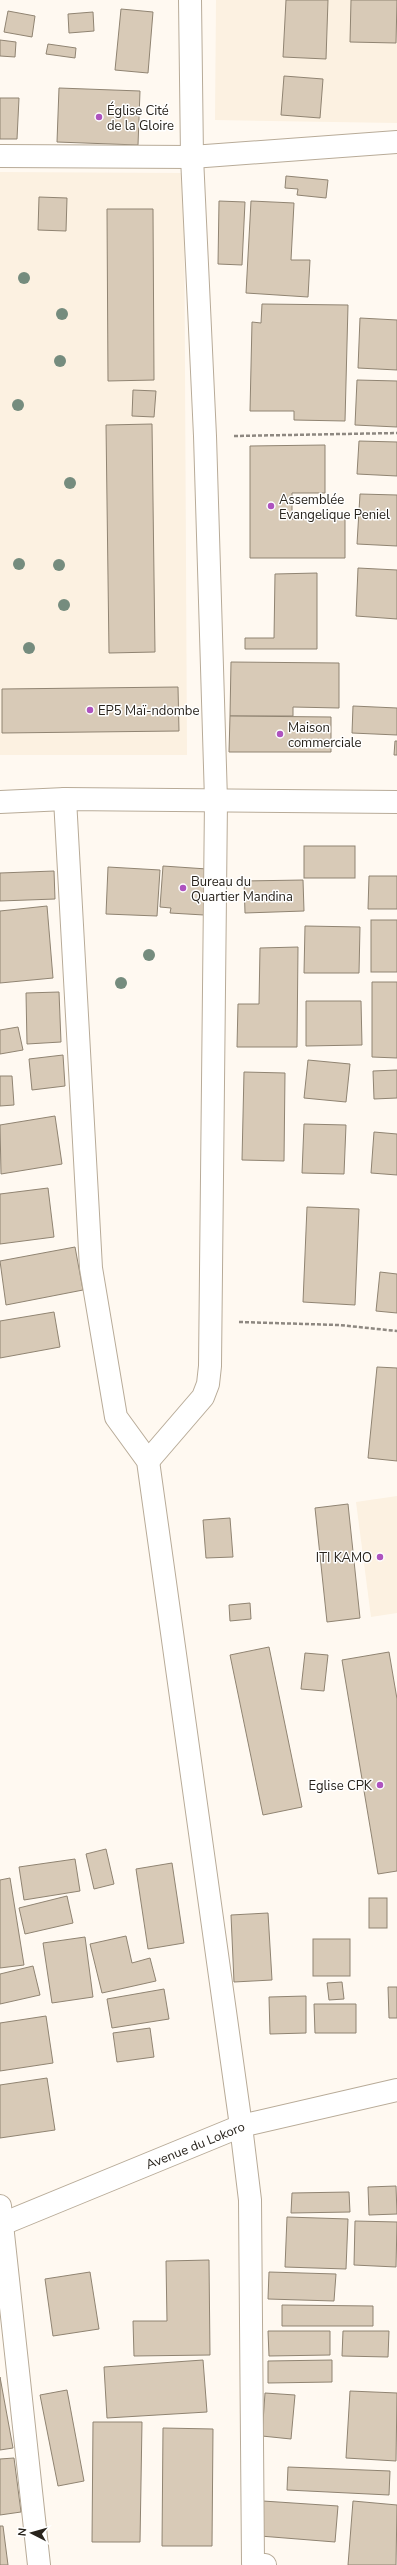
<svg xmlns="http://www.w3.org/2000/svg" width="397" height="2565" font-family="'Nunito Sans',sans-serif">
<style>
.built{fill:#fcf1e1}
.building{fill:#d8cab7;stroke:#908472}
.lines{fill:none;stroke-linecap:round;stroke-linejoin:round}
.street-casing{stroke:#b8ab98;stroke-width:24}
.secondary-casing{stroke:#b8ab98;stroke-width:24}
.path{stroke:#8e8881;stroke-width:2.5;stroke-dasharray:4 2;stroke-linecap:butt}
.street{stroke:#fff;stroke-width:22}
.secondary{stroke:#fff;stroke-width:22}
.tree{fill:#758c7e}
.poi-dot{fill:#ae53bf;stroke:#fff;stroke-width:1.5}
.labels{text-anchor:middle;stroke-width:3;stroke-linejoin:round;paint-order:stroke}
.poi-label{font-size:13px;fill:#28231c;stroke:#fff;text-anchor:start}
.street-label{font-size:13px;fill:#28231c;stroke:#fff}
</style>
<rect width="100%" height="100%" fill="#fff9f1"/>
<g class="built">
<polygon points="216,0 397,0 397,123 215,120"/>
<polygon points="0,172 184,173 187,755 0,755"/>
<polygon points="397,1496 397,1613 371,1617 356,1502"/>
</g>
<g class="building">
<polygon points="286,0 328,0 326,59 283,57"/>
<polygon points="351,0 397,0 396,43 350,42"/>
<polygon points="121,9 153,12 148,73 115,70"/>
<polygon points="8,11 35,16 32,37 4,32"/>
<polygon points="93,12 94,31 69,33 68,14"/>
<polygon points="0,40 16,42 15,57 0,56"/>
<polygon points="48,44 76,48 75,58 46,54"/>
<polygon points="284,76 323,79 320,118 281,115"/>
<polygon points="59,88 140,91 138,145 57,142"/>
<polygon points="0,98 19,98 17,139 0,139"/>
<polygon points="286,176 328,180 326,198 297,195 298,189 285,188"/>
<polygon points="39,197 67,198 66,231 38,230"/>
<polygon points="219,201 245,202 242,265 218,264"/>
<polygon points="251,201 294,203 291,260 310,260 308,297 246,293"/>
<polygon points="107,209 153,209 154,380 108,381"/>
<polygon points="262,304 348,305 345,421 294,420 294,411 250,411 252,322 261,323"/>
<polygon points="360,318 397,320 397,370 358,368"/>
<polygon points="357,380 397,381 397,427 355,425"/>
<polygon points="133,390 156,391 154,417 132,416"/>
<polygon points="152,424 155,652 109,653 106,425"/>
<polygon points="359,441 397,442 397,476 357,474"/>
<polygon points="325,445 325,493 292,493 292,519 345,519 345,558 250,558 250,446"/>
<polygon points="360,494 397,495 397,546 357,544"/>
<polygon points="358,568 397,570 397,619 356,616"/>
<polygon points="317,573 317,649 245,649 245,638 274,638 275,574"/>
<polygon points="231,662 339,663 339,708 293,707 293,716 230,716"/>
<polygon points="178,687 179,731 2,733 2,689"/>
<polygon points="353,706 397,708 397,735 352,733"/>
<polygon points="230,716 331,717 331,752 229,752"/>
<polygon points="395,741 397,741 397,755 394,755"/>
<rect x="304" y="846" width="51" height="32"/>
<polygon points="163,866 207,869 204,915 170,913 171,908 160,907"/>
<polygon points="108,867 160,870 157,916 106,914"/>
<polygon points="54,871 55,899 0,901 0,873"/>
<polygon points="369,876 397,876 397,909 368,909"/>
<polygon points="303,880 304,911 245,913 244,881"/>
<polygon points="47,906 53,978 0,983 0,911"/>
<rect x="371" y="920" width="26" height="52"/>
<polygon points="305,926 360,927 359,973 304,973"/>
<polygon points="298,947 297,1047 237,1047 238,1004 259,1004 260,948"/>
<polygon points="372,982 397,982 397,1058 372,1057"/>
<polygon points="59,992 61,1042 27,1044 26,993"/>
<polygon points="306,1001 361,1001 362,1045 306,1046"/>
<polygon points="18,1027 23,1050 0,1054 0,1030"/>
<polygon points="63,1055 65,1086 32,1090 29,1059"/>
<polygon points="308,1060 350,1064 346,1102 304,1098"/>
<polygon points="397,1070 397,1098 374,1099 373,1071"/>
<polygon points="244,1072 285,1073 284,1161 242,1160"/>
<polygon points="0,1076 12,1076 14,1105 0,1106"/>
<polygon points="55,1116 62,1164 1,1174 0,1125"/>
<polygon points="304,1124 346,1125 344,1174 302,1173"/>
<polygon points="374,1132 397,1134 397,1175 371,1173"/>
<polygon points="48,1188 54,1237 0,1244 0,1194"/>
<polygon points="307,1207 359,1209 355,1305 303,1302"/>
<polygon points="75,1247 83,1290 6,1305 0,1261"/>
<polygon points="380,1272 397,1274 397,1313 376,1311"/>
<polygon points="54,1312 60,1347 0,1358 0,1321"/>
<polygon points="377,1367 397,1368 397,1461 368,1458"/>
<polygon points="348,1504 360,1618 327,1622 315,1508"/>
<polygon points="230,1518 233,1557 206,1558 203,1520"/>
<polygon points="250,1603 251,1619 230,1621 229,1605"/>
<polygon points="269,1647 302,1807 263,1815 230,1655"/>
<polygon points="389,1652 397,1699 397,1871 378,1874 342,1660"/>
<polygon points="305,1653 328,1655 324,1691 301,1689"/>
<polygon points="106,1849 114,1884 94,1889 86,1854"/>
<polygon points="75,1859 80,1891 24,1900 19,1867"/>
<polygon points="172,1863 184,1943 148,1949 136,1869"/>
<polygon points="10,1878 24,1965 0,1968 0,1880"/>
<polygon points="67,1896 73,1923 25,1934 19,1908"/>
<rect x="369" y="1898" width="18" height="30"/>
<polygon points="268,1913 272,1980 234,1982 231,1915"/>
<polygon points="126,1936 132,1963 150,1958 156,1981 102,1993 90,1944"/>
<polygon points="85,1937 93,1997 52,2003 43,1943"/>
<rect x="313" y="1939" width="37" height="37"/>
<polygon points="33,1966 40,1995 0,2004 0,1974"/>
<polygon points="342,1982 344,1999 329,2000 327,1983"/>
<polygon points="388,1987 397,1987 397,2018 389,2018"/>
<polygon points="164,1989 169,2019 112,2028 107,1999"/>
<polygon points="306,1996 306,2033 270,2034 269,1997"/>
<polygon points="314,2004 356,2004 356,2033 315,2033"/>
<polygon points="46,2016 53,2063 0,2071 0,2023"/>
<polygon points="150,2028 154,2057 117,2062 113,2033"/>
<polygon points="47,2078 55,2130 0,2138 0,2085"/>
<polygon points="396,2186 397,2214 369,2215 368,2187"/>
<polygon points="349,2192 350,2212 291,2213 292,2193"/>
<polygon points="287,2217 348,2219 346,2269 285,2267"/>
<polygon points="355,2221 397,2222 396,2267 354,2265"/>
<polygon points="209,2260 210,2355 134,2356 133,2321 167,2321 166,2261"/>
<polygon points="90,2272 99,2329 53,2336 45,2279"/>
<polygon points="269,2272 336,2274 334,2301 268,2299"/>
<polygon points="282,2305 373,2306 373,2326 282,2326"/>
<polygon points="268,2331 330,2331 330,2355 269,2356"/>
<polygon points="343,2331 389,2331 388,2357 342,2356"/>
<polygon points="203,2360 207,2412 107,2418 104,2367"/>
<polygon points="332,2360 332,2382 268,2383 268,2361"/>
<polygon points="0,2377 13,2448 0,2450"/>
<polygon points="67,2390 84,2481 58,2486 40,2395"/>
<polygon points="350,2391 397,2393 396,2461 346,2458"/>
<polygon points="265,2393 295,2395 291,2439 262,2436"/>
<polygon points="93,2422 142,2422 140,2542 92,2542"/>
<polygon points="163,2428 213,2429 212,2546 162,2546"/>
<polygon points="14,2458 21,2512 0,2515 0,2459"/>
<polygon points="288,2467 390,2471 389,2495 287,2490"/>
<polygon points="263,2501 338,2506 335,2542 260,2536"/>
<polygon points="353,2501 397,2505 396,2565 348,2565"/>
<polygon points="0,2526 3,2526 8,2565 0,2565"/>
</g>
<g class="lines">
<defs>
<g id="street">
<polyline points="0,156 192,157 397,142"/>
<polyline points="65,799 91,1268 116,1417 148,1461 241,2126 250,2200 253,2563 265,2565"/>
<polyline points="0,802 65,799 397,802"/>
<polyline points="148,1461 203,1397 208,1384 210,1366 216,800 205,436 192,157 190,0"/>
<polyline points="0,2206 39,2565"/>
</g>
<polyline id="secondary" points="0,2225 241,2126 397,2090"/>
</defs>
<use href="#street" class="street-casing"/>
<use href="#secondary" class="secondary-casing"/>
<g class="path">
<polyline points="234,436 397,433"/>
<polyline points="239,1322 339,1325 397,1331"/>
</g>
<use href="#street" class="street"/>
<use href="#secondary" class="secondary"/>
</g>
<g class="tree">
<circle cx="24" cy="278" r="6"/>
<circle cx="62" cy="314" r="6"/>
<circle cx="60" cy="361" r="6"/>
<circle cx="18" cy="405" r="6"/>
<circle cx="70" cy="483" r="6"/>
<circle cx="19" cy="564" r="6"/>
<circle cx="59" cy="565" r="6"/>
<circle cx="64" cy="605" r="6"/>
<circle cx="29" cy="648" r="6"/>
<circle cx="149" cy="955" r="6"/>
<circle cx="121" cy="983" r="6"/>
</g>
<g class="poi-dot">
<circle cx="99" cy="117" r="4"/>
<circle cx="271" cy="506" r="4"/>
<circle cx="90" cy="710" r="4"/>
<circle cx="280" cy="734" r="4"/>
<circle cx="183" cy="888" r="4"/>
<circle cx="380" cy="1557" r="4"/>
<circle cx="380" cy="1785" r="4"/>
</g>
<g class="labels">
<g class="poi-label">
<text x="107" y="115">Église Cité<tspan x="107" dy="15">de la Gloire</tspan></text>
<text x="279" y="504">Assemblée<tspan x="279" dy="15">Evangelique Peniel</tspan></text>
<text x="98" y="715">EP5 Maï-ndombe</text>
<text x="288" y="732">Maison<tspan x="288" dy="15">commerciale</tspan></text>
<text x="191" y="886">Bureau du<tspan x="191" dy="15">Quartier Mandina</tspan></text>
<text x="372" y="1562" text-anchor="end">ITI KAMO</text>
<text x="372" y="1790" text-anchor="end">Eglise CPK</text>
</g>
<g class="street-label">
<text transform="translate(195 2145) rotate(-22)" y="5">Avenue du Lokoro</text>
</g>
</g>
<g transform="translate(32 2533) rotate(276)" stroke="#ffffff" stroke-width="3" paint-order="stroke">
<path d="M0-3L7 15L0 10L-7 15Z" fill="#28231c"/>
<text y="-6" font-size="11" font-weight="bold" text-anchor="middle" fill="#28231c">N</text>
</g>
</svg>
